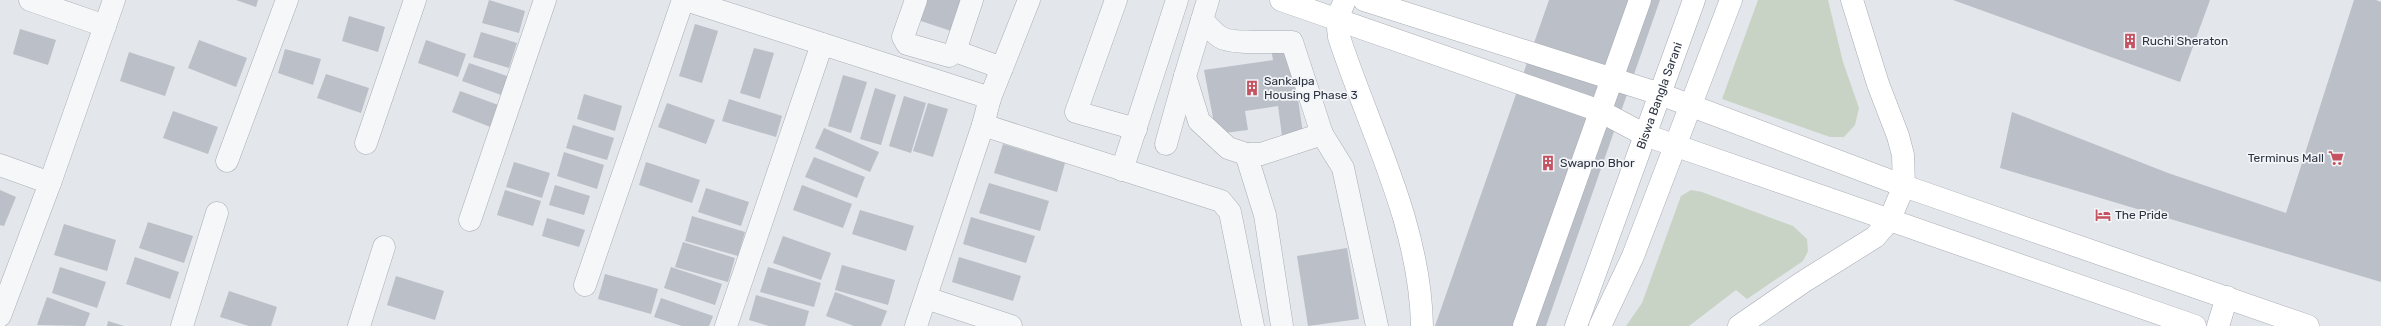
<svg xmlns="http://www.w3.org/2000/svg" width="2381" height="326" font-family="Rubik,sans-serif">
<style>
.green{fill:#c8d3c5}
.building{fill:#bbbfc7}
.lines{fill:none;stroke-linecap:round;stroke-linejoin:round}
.street-casing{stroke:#a8adb4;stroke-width:23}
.secondary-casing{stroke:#a8adb4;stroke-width:23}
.primary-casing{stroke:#a3aab5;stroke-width:23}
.street{stroke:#f6f7f9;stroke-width:22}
.secondary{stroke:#fff;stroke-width:22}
.primary{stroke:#fff;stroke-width:22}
.labels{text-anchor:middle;stroke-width:3.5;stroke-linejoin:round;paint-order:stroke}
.poi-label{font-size:12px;fill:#2c3341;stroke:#f3f5f8;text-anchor:start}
.street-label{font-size:12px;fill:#2c3341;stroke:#f3f5f8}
</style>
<rect width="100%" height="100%" fill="#e3e6ea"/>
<g class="green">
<polygon points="1758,0 1828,0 1843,62 1859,108 1855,125 1844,137 1830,137 1722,99"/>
<polygon points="1691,190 1702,192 1793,226 1807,239 1808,251 1803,261 1747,299 1736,290 1689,326 1626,326 1642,303 1681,196"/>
</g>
<g class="building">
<polygon points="236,0 258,0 256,7"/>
<polygon points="489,0 525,11 519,33 482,23"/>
<polygon points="925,0 965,0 954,32 918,20"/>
<polygon points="1549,0 1660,0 1546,326 1435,326"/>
<polygon points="1953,0 2210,0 2180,82"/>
<polygon points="2354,0 2376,0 2381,2 2381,282 2000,168 2012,112 2168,173 2286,213"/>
<polygon points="349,16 385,27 378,52 342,41"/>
<polygon points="695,24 718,31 702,83 679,76"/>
<polygon points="20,29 56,40 48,65 13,54"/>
<polygon points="481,32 517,43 509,68 473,57"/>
<polygon points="199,40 247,58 236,87 188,68"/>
<polygon points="426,40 466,54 458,77 418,63"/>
<polygon points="1290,45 1303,133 1282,136 1278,106 1245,111 1248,130 1216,134 1204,70 1273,60 1271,48"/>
<polygon points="754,48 774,53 760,99 740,93"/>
<polygon points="285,49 321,59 313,85 278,73"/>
<polygon points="129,52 175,67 165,96 120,81"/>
<polygon points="469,63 510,77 504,96 462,81"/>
<polygon points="326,74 369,88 361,113 317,98"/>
<polygon points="843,75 867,82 851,133 828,126"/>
<polygon points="875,88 896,95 881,145 860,139"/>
<polygon points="460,91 501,106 493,128 452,112"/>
<polygon points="584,94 622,106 615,131 577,119"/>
<polygon points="904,96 926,103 911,153 889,146"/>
<polygon points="729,99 782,116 776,137 722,121"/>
<polygon points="667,103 715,120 706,144 658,127"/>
<polygon points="928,103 948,109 933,157 913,151"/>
<polygon points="173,111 218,127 208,154 163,138"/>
<polygon points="573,125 614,138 607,160 566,148"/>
<polygon points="824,128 879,152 870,172 815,148"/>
<polygon points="1003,144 1065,163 1057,192 994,173"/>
<polygon points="564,152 604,165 597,189 557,176"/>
<polygon points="814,157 865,177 857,198 805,177"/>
<polygon points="514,162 550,173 542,198 506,187"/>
<polygon points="646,162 700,180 692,203 639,185"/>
<polygon points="989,183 1049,201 1040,231 979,213"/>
<polygon points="555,185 590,196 584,215 549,205"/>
<polygon points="802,185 852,204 843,228 793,210"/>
<polygon points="706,188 749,202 741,226 698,212"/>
<polygon points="0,190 16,197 4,226 0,225"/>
<polygon points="505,190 541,201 533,226 497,215"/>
<polygon points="860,210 914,226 906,251 852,234"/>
<polygon points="692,216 745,232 738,256 685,241"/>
<polygon points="971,217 1035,236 1026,263 963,244"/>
<polygon points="547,218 585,230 579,247 542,236"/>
<polygon points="148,222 193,236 184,263 139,248"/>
<polygon points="64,224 116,240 107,271 54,255"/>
<polygon points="783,236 831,253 821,280 773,263"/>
<polygon points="683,242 735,258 728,282 675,267"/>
<polygon points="1347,248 1359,319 1308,326 1297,256"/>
<polygon points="135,257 179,272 170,299 126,284"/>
<polygon points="959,257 1021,276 1013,301 952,282"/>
<polygon points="842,265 895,280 888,305 835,290"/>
<polygon points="60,267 106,282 97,308 52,293"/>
<polygon points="671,267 722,284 715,305 664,288"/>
<polygon points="768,267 821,283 814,307 760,292"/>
<polygon points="605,274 658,289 651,314 598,299"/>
<polygon points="396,276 444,291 435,320 387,305"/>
<polygon points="229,291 277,307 271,326 249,326 220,317"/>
<polygon points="835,292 887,311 881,326 854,326 826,316"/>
<polygon points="756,295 809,311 805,326 769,326 749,320"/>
<polygon points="47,297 90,313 85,326 37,325"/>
<polygon points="661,298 713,316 709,326 682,326 654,317"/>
<polygon points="108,321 124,326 107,326"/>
</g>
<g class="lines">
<defs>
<g id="street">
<polyline points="30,0 105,26"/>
<polyline points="686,0 990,98"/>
<polyline points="916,0 903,37 907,44 949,56 955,51 972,0"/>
<polyline points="1116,0 1076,112 1136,129"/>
<polyline points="1208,0 1185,76 1199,121 1228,148 1246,154 1265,215 1282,326"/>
<path d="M1202 20C1208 26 1214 33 1220 37 1232 45 1275 41 1292 42L1322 134 1261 154H1246"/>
<polyline points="955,51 1002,68"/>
<polyline points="983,125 1221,201 1230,212 1253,326"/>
<polyline points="1322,134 1343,168 1377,326"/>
<polyline points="366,143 415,0"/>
<polyline points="1166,144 1185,76"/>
<polyline points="227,161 287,0"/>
<polyline points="0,165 50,183"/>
<polyline points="1122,170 1177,0"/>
<polyline points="470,220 545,0"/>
<polyline points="585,285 683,0"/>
<polyline points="926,298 1011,326"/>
<polyline points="0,316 50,183 114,0"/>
<polyline points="182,326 217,213"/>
<polyline points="359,326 384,247"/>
<polyline points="726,326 822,44"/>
<polyline points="916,326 983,125 990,98 1029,0"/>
</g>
<g id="secondary">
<polyline points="1281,0 1600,111 1645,135 2195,326"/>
<path d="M1345 0 1337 19 1339 37C1370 132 1420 223 1422 326"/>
<polyline points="1364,0 1660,94 1904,186 2308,326"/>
<polyline points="1600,326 1633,256 1731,0"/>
<polyline points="1739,326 1803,282 1875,237 1889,221 1904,186 1903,155 1898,136 1878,84 1852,0"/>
<polyline points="2218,326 2227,297"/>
</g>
<g id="primary">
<polyline points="1524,326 1640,0"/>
<path id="s1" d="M1576 326 1694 0"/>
</g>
</defs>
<use href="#street" class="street-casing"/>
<use href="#secondary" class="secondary-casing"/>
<use href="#primary" class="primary-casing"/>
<use href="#street" class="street"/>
<use href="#secondary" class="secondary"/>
<use href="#primary" class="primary"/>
</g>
<defs>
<symbol id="building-bare" viewBox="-9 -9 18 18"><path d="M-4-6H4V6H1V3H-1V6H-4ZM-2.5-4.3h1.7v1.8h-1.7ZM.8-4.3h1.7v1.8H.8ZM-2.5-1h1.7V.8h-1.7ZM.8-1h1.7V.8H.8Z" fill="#c55260" stroke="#f3f5f8" stroke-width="2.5" paint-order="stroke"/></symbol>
<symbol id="supermarket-bare" viewBox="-9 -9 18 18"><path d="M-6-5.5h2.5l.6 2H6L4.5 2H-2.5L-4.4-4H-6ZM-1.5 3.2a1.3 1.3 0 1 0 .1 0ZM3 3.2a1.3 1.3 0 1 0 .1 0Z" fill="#c55260" stroke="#f3f5f8" stroke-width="2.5" paint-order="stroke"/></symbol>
<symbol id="hotel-bare" viewBox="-9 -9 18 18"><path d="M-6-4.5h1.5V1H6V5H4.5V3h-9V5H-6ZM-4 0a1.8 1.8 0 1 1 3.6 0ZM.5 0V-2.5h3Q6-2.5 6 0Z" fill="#c55260" stroke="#f3f5f8" stroke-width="2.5" paint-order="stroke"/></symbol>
</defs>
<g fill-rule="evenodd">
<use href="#building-bare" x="2119" y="30" width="22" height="22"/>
<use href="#building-bare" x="1241" y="77" width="22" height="22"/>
<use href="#supermarket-bare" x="2325" y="147" width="22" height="22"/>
<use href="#building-bare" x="1537" y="152" width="22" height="22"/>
<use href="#hotel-bare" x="2092" y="204" width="22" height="22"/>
</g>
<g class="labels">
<g class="poi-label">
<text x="2142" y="45">Ruchi Sheraton</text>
<text x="1264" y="85">Sankalpa<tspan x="1264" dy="14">Housing Phase 3</tspan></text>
<text x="2324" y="162" text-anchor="end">Terminus Mall</text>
<text x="1560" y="167">Swapno Bhor</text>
<text x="2115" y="219">The Pride</text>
</g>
<g class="street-label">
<text dy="4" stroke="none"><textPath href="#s1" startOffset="245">Biswa Bangla Sarani</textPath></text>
</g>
</g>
</svg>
